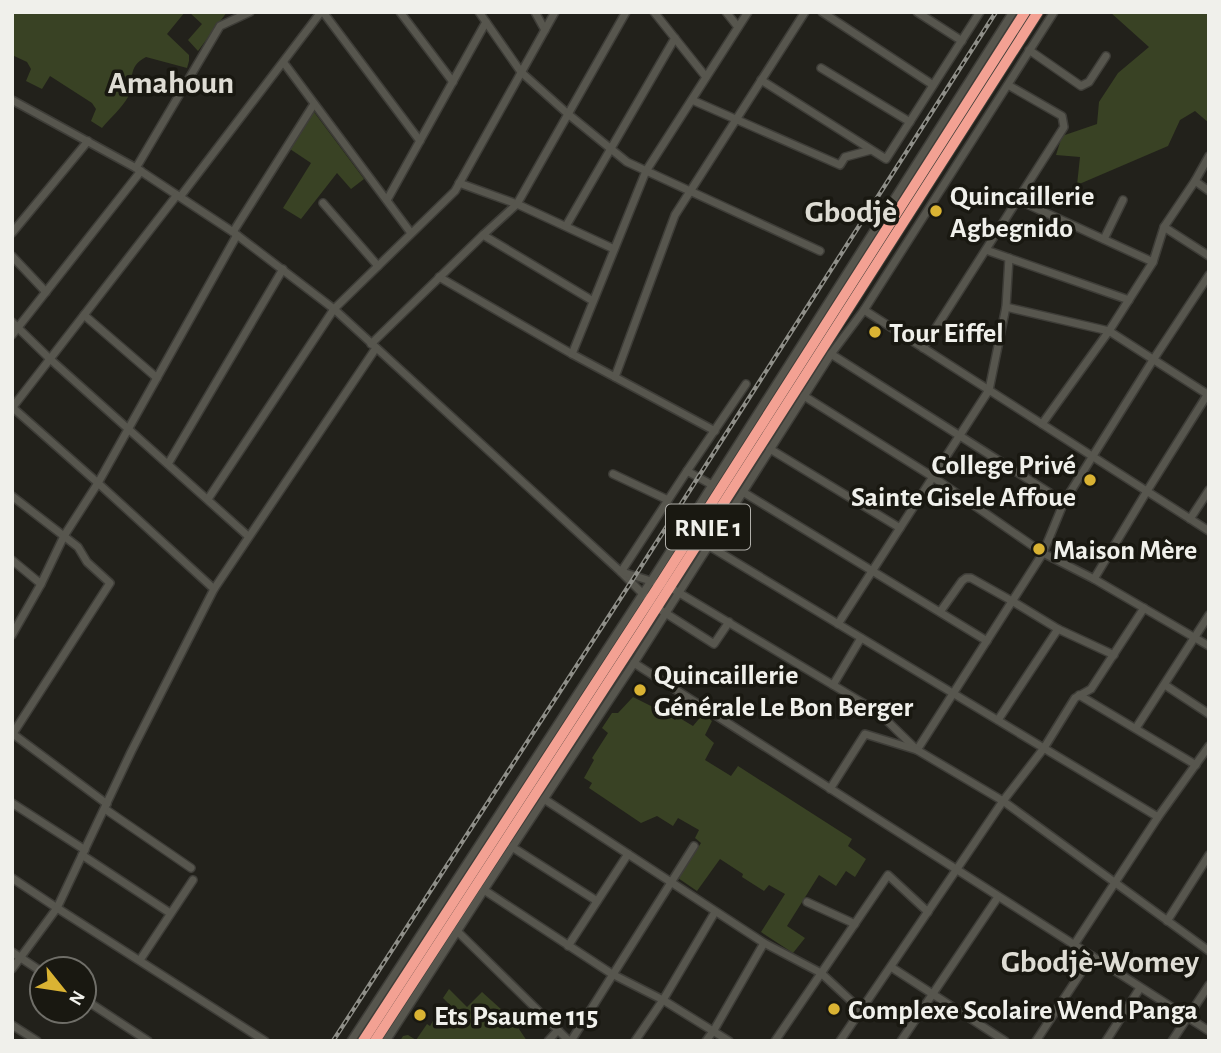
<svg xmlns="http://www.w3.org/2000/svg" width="1221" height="1053" font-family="'Alegreya Sans',sans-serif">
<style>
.green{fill:#394224}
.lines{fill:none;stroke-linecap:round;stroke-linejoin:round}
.minor-casing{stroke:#3e3d38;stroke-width:10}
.highway-casing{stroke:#3e3d38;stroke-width:12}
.minor{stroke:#57564e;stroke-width:7}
.highway{stroke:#f3a193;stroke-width:10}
.rail-casing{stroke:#8f8f89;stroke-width:4.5}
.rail{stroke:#191811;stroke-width:2;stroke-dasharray:5;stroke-linecap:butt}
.poi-dot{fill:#dab333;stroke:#191811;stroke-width:2.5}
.labels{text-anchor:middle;stroke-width:7;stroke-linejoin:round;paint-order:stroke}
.shield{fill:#191811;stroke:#b0afaa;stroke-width:2}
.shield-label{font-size:26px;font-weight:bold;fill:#f0f0eb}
.poi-label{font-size:28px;font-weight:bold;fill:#f0f0eb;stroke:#191811;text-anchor:start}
.quarter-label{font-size:32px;font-weight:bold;fill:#dedcd4;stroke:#191811}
</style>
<rect width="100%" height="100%" fill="#22211b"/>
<g class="green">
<path d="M12 12H185L167 34 189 55V61L187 68 146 57C126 67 135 81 128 97 122 108 110 118 102 128L91 121 96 109 92 103 50 76 42 89 26 81 31 69 27 62 12 55Z"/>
<polygon points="189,12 227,12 198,51 188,40 202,24"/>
<polygon points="1110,12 1209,12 1209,123 1195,111 1180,120 1168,146 1077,185 1080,157 1056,155 1062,136 1097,124 1099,102 1118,73 1149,47"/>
<polygon points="314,112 364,179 351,189 337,173 301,219 283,208 311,163 290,149"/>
<polygon points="633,697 659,710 675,720 678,717 693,726 703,714 712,721 705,735 714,743 705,760 731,776 738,766 852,839 848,846 866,859 855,877 846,871 836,886 819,875 787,926 805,938 793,953 761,932 785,894 769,885 764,891 742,877 743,874 720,859 697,891 678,878 701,843 695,838 699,830 678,818 673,826 657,816 641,823 589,788 592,783 584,778 594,760 592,758 608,733 602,728 612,713 618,713"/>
<polygon points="449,989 467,1007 482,992 513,1020 527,1041 400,1041 403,1036 408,1035 416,1040 427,1024 430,1026 434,1019 440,1022 451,1006 443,998"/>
</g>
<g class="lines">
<defs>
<g id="minor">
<polyline points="323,12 420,141"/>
<polyline points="400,12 453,82"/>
<polyline points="479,12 521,72 568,114 627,162 820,251"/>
<polyline points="535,12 545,30"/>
<polyline points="654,12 706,77"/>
<polyline points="726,12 738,27"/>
<polyline points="822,12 933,85"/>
<polyline points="917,12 962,41"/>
<polyline points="1029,50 1081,86 1089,82 1106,56"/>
<polyline points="284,63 411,233"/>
<polyline points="821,68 910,122"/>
<polyline points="761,80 886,159 980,12"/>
<polyline points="12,100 136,168 233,232 334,309 621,572 656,607 714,644 729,622"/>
<polyline points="692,100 840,165 845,157 871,150"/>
<polyline points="136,168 220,26 250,12"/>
<polyline points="1195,181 1209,191"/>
<polyline points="459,183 517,204 614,249"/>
<polyline points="180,197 321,12"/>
<polyline points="387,200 486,22"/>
<polyline points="1018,200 1153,262"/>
<polyline points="323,203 378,266"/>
<polyline points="566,226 675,38"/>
<polyline points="1164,227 1209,256"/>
<polyline points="233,232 314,104"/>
<polyline points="12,233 88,141"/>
<polyline points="483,235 593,301"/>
<polyline points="1104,239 1123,200"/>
<polyline points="986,250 1129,300"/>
<polyline points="12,256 46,292"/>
<polyline points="439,277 572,354 715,431"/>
<polyline points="1006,307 1109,331 1207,394"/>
<polyline points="864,310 1209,531"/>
<polyline points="84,315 157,378"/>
<polyline points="12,322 50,359 248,536"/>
<polyline points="12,335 141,171"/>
<polyline points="371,344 483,235 517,204 626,12"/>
<polyline points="923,348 1064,127 1062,116 1008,85"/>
<polyline points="572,354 646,171 748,12"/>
<polyline points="831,354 1064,502"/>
<polyline points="615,377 675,215 805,12"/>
<polyline points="804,396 933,477 1043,553 1094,579 1209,646"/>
<polyline points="12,407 98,483 214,589"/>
<polyline points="12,408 177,195"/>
<polyline points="1042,424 1109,331 1153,262 1164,227 1195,181 1209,156"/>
<polyline points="770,449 900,528"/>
<polyline points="168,464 283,269"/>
<polyline points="687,471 712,485"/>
<polyline points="613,474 668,500"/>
<polyline points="743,492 987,641"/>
<polyline points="12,496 78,547 87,562 110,583 12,735"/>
<polyline points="208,499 334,309 455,191 555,12"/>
<polyline points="1190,519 1209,490"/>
<polyline points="709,546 1158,817"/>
<polyline points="12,560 41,584"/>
<polyline points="621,572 687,471 746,384"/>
<polyline points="622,572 654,582"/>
<polyline points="1094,579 1147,491 1209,392"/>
<polyline points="666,585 878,712 915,748"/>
<polyline points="940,612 962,581 966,578 971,578 1012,601 1058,629 1114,655"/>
<polyline points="838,624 989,390 1006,307 1009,258"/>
<polyline points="12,635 41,584 64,536 98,483 237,235"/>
<polyline points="634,663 1209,1031"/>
<polyline points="833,685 861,638"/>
<polyline points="1165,685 1209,714"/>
<polyline points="1079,695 1196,765"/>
<polyline points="998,720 1058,629"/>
<polyline points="1136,728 1209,615"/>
<polyline points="13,734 107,804"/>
<polyline points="917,750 1043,553 1064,502 1153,360 1209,275"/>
<polyline points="830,789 865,734 917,750 1003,801 1209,951"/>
<polyline points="544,799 764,943 821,973 861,1010"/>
<polyline points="12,803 85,850"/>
<polyline points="105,809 191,868"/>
<polyline points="512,847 597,901"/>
<polyline points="82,855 170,913"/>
<polyline points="12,878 57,908 265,1041"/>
<polyline points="484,890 612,974 663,1000 729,1041"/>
<polyline points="807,902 855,924"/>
<polyline points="1167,921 1209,855"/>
<polyline points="457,931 569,1041"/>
<polyline points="1074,945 1158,817 1209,746"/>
<polyline points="568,946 628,854"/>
<polyline points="12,952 42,972"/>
<polyline points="140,960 193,880"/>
<polyline points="891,967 1005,1041"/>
<polyline points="12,969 57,908 131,752 214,589 376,348"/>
<polyline points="84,999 148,1041"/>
<polyline points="12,1025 37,1041"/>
<polyline points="351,1041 651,581 1013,12"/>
<polyline points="386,1041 484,890 634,663 831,354 864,310 1054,12"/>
<polyline points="548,1041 558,1030"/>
<polyline points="571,1041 694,846"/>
<polyline points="635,1041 663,1000 715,912"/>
<polyline points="706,1041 714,1030 764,943"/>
<polyline points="775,1041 888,875 928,912"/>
<polyline points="840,1041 1003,801 1044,748 1075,698 1091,689 1144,608"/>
<polyline points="901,1041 998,897"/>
<polyline points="1036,1041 1092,956"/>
<polyline points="1106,1041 1140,988"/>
<polyline points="1172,1041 1209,985"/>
</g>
<g id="highway">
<polyline points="363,1041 660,584 1025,12"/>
<polyline points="375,1041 643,629 1038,12"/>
</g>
</defs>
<use href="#minor" class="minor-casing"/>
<use href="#highway" class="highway-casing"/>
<use href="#minor" class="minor"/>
<use href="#highway" class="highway"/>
<defs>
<polyline id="rail" points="333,1041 635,576 996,12"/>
</defs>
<use href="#rail" class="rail-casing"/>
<use href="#rail" class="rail"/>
</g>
<g class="poi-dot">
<circle cx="936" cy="211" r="7"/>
<circle cx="875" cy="332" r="7"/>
<circle cx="1090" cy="480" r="7"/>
<circle cx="1039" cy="549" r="7"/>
<circle cx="640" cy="690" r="7"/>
<circle cx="834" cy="1009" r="7"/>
<circle cx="420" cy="1015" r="7"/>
</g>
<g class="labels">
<rect class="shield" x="666" y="504.5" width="84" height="45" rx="5"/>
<g class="shield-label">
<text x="708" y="536">RNIE 1</text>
</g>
<g class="poi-label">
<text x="950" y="205">Quincaillerie<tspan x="950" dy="32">Agbegnido</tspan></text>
<text x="889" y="342">Tour Eiffel</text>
<text x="1076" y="474" text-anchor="end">College Privé<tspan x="1076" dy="32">Sainte Gisele Affoue</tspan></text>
<text x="1053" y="559">Maison Mère</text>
<text x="654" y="684">Quincaillerie<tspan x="654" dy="32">Générale Le Bon Berger</tspan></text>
<text x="848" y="1019">Complexe Scolaire Wend Panga</text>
<text x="434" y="1025">Ets Psaume 115</text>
</g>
<g class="quarter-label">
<text x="171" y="93">Amahoun</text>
<text x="851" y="222">Gbodjè</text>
<text x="1100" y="972">Gbodjè-Womey</text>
</g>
</g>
<rect width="1221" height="1053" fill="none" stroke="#f0f0eb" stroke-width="28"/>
<g transform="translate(63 990) rotate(120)"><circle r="33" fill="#191811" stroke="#6f6e68" stroke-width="2"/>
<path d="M0-5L12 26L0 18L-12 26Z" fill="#dab333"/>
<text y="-10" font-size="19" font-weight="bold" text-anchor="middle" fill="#f0f0eb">N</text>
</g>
</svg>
